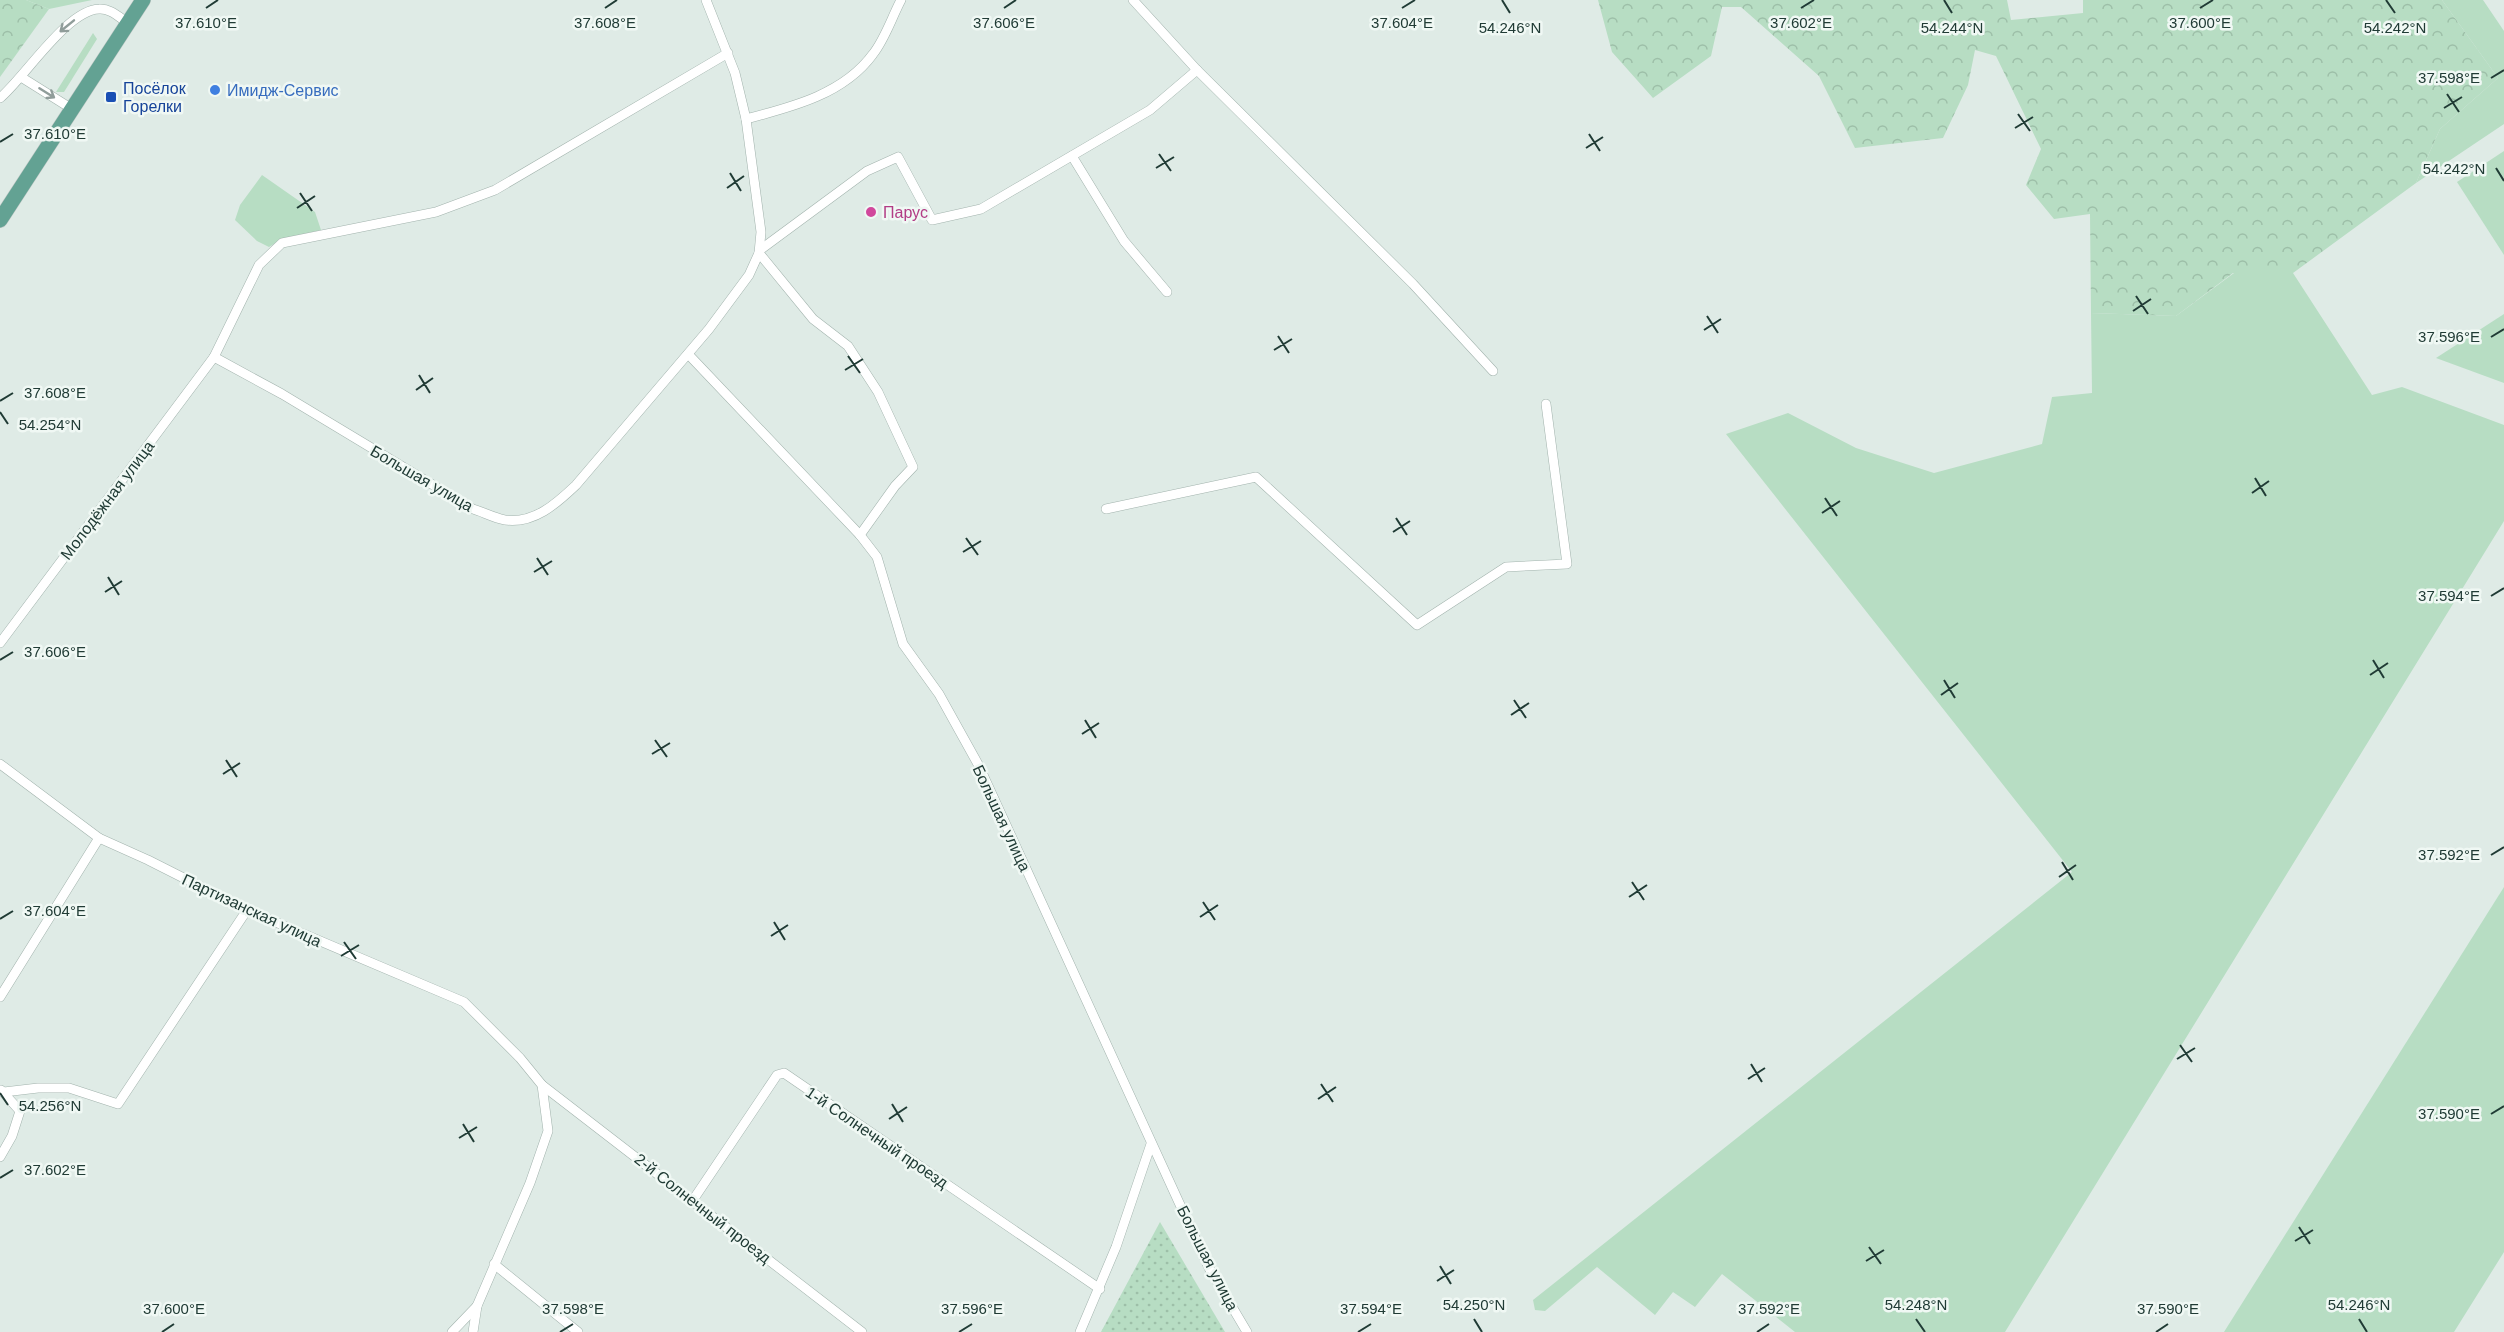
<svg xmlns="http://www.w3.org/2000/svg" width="2504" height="1332" font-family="Helvetica,sans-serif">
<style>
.grass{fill:#b7ddc3}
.forest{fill:url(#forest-crowns)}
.park{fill:url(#park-dots)}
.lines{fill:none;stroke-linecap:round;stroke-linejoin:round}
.street-casing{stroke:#a2b3ad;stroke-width:10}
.primary-casing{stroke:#c1c8c6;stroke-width:16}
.street{stroke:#fff;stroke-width:9}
.primary{stroke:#63a293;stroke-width:15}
.oneway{stroke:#909d9a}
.ticks{fill:none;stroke:#203b35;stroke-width:2}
.shop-dot{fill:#3f7fe0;stroke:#f0f8f4;stroke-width:2}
.transit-dot{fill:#1a4fb4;stroke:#f0f8f4;stroke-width:2}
.hotel-dot{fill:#d1479c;stroke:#f0f8f4;stroke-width:2}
.labels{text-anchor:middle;stroke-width:5;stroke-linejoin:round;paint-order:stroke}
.transit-label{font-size:16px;fill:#164399;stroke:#f0f8f4;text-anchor:start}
.shop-label{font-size:16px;fill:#366cbe;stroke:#f0f8f4;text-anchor:start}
.hotel-label{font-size:16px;fill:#b23c85;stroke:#f0f8f4;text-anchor:start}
.street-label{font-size:16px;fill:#203b35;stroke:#f0f8f4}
.ticks-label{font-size:15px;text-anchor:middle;fill:#203b35;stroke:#f0f8f4;stroke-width:5;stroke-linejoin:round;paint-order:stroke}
</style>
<defs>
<pattern id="forest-crowns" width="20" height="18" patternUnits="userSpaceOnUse" patternTransform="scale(1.5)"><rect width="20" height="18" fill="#b7ddc3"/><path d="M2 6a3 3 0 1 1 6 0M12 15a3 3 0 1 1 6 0" fill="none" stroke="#9dbfa8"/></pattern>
<pattern id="park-dots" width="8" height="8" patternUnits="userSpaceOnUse" patternTransform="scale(1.5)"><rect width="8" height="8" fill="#b7ddc3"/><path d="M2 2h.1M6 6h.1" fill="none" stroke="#9dbfa8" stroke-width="1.8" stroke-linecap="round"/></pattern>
</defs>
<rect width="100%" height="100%" fill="#dfebe6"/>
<g class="grass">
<polygon points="26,0 92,0 49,9"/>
<polygon points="2442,0 2483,0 2504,31 2504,124 2416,183 2440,129 2498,78"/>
<polygon points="93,33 97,39 64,92 56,92"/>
<polygon points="2504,151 2504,255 2457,182"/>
<polygon points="262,175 315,212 321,230 282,239 269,247 257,241 235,220 240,205"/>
<polygon points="2234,273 2293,273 2372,395 2402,387 2504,425 2504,521 2005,1332 1795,1332 1722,1274 1695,1307 1673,1292 1655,1315 1597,1267 1545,1311 1535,1310 1533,1300 2072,872 1726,434 1788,413 1856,448 1934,473 2042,444 2052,397 2092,393 2091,313 2176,316"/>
<polygon points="2504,314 2504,383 2436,358"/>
<polygon points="2504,887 2504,1252 2454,1332 2224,1332"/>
</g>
<g class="forest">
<polygon points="0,0 26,0 49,9 0,77"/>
<polygon points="1598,0 2007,0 2011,20 2083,13 2083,0 2442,0 2498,78 2440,129 2416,183 2293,273 2233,273 2176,316 2091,313 2090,214 2054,219 2026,185 2041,149 1996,56 1975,50 1968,85 1943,138 1855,148 1819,76 1741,7 1722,7 1711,56 1653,98 1612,52"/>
</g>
<polygon class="park" points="1160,1222 1225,1332 1101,1332"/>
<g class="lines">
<defs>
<g id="street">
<polyline points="1133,0 1197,70 1413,284 1493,371"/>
<polyline points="21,77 72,109"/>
<path d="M0 98C25 77 67 10 99 9 110 8 120 18 128 23"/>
<path d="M746 119C792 107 844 94 873 54 885 39 892 17 901 0"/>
<polyline points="1072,156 1124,241 1167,292"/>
<polyline points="760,250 867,171 898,157 932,220 981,209 1150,110 1197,70"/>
<polyline points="759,253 813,319 848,346 878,392 913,467 895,486 860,535"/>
<polyline points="688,354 860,535 877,557 903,644 939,694 979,766 1209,1268 1247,1332"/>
<path d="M214 357 282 394 473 509C483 512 494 518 505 520 534 524 556 504 576 485L709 329 749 275 759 253 761 232 746 119 735 73 706 0"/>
<polyline points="1106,509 1256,477 1417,625 1506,567 1567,564 1546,404"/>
<polyline points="0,643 214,357 259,265 282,243 436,212 495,190 728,53"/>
<polyline points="0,764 99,838 148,860 247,910 464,1002 520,1058 542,1085 548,1131 530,1183 477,1306 452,1332"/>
<polyline points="0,997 99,838"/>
<polyline points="542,1085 862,1332"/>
<polyline points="4,1092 38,1088 69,1088 118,1104 247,910"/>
<polyline points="0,1157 12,1136 20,1111 1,1090"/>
<polyline points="693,1200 777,1075 784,1073 1100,1289"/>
<polyline points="494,1264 578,1332"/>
<polyline points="473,1332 477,1306"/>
<polyline points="1080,1332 1116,1247 1151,1144"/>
</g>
<polyline id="primary" points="0,220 143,0"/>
</defs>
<use href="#street" class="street-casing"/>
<use href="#primary" class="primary-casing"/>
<use href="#street" class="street"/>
<use href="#primary" class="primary"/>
</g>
<defs><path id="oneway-shaft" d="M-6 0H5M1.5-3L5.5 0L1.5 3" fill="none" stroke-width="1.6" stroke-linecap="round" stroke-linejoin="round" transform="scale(1.5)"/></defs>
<g class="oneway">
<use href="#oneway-shaft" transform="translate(67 26) rotate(141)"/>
<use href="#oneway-shaft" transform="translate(47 93) rotate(32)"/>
</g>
<path class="ticks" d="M1502 0 1510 13M1944 0 1952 13M2386 0 2395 13M206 8 218 0M605 8 617 0M1004 8 1016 0M1402 8 1415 0M1801 8 1814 0M2200 8 2213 0M2491 78 2504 70M2447 94 2459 112M2444 108 2462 97M2018 114 2030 131M2015 128 2033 117M1589 134 1600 151M0 142 13 134M1586 148 1603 137M1159 154 1171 171M1156 168 1174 157M2496 168 2504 181M730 173 741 191M727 188 744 176M300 193 312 211M297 208 315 196M2136 296 2148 314M2133 311 2151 299M1707 316 1718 333M1704 330 1721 319M1278 336 1289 353M2491 337 2504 329M1274 350 1292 339M848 356 860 373M845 370 863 359M419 375 430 393M416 390 433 378M0 401 13 393M0 412 8 424M2255 478 2266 496M2252 493 2269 481M1825 498 1837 516M1822 513 1840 501M1396 518 1407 535M1393 532 1410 521M966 538 978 555M963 552 981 541M537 558 548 575M534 572 552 561M108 577 119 595M105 592 122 581M2491 596 2504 588M0 660 13 652M2373 660 2384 678M2370 675 2388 663M1944 680 1955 698M1941 695 1958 683M1514 700 1526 718M1511 715 1529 703M1085 720 1096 738M1082 734 1099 723M655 740 667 757M652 754 670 743M226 760 237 777M223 774 240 763M2491 855 2504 847M2062 862 2073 880M2059 877 2076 865M1632 882 1644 900M1629 897 1647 885M1203 902 1215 920M1200 917 1218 905M0 919 13 911M774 922 785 940M771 936 788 925M344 942 356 959M341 956 359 945M2180 1045 2192 1062M2177 1059 2195 1048M1751 1064 1762 1082M1748 1079 1765 1068M1321 1084 1333 1102M0 1093 8 1105M1318 1099 1336 1087M892 1104 903 1122M2491 1114 2504 1106M889 1119 907 1107M463 1124 474 1142M459 1138 477 1127M0 1178 13 1170M2299 1227 2310 1244M2295 1241 2313 1230M1869 1247 1881 1264M1866 1261 1884 1250M1440 1266 1451 1284M1437 1281 1454 1270M1474 1319 1482 1332M1916 1319 1925 1332M2359 1319 2367 1332M162 1332 174 1324M560 1332 573 1324M959 1332 972 1324M1358 1332 1371 1324M1757 1332 1769 1324M2156 1332 2168 1324"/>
<circle class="shop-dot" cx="215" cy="90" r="6"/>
<rect class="transit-dot" x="105" y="91" width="12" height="12" rx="3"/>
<circle class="hotel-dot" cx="871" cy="212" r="6"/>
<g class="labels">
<g class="transit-label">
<text x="123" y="94">Посёлок<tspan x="123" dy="18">Горелки</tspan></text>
</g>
<g class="shop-label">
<text x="227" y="96">Имидж-Сервис</text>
</g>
<g class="hotel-label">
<text x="883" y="218">Парус</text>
</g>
<g class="street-label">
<text transform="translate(422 478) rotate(30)" y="6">Большая улица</text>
<text transform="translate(107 500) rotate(-53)" y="6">Молодёжная улица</text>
<text transform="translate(1002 818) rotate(65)" y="6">Большая улица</text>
<text transform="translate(252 910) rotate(25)" y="6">Партизанская улица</text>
<text transform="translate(877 1137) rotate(34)" y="6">1-й Солнечный проезд</text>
<text transform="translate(703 1208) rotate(38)" y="6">2-й Солнечный проезд</text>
<text transform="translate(1208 1258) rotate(63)" y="6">Большая улица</text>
</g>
</g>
<g class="ticks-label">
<text x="206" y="28">37.610°E</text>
<text x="605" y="28">37.608°E</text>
<text x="1004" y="28">37.606°E</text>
<text x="1402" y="28">37.604°E</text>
<text x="1801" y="28">37.602°E</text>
<text x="2200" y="28">37.600°E</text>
<text x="1510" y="33">54.246°N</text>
<text x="1952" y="33">54.244°N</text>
<text x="2395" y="33">54.242°N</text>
<text x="2449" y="83">37.598°E</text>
<text x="55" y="139">37.610°E</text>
<text x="2454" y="174">54.242°N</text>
<text x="2449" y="342">37.596°E</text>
<text x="55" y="398">37.608°E</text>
<text x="50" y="430">54.254°N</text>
<text x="2449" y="601">37.594°E</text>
<text x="55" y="657">37.606°E</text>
<text x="2449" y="860">37.592°E</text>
<text x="55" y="916">37.604°E</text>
<text x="50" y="1111">54.256°N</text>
<text x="2449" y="1119">37.590°E</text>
<text x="55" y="1175">37.602°E</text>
<text x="1474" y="1310">54.250°N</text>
<text x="1916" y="1310">54.248°N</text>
<text x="2359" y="1310">54.246°N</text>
<text x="174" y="1314">37.600°E</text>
<text x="573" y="1314">37.598°E</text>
<text x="972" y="1314">37.596°E</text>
<text x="1371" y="1314">37.594°E</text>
<text x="1769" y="1314">37.592°E</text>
<text x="2168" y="1314">37.590°E</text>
</g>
</svg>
